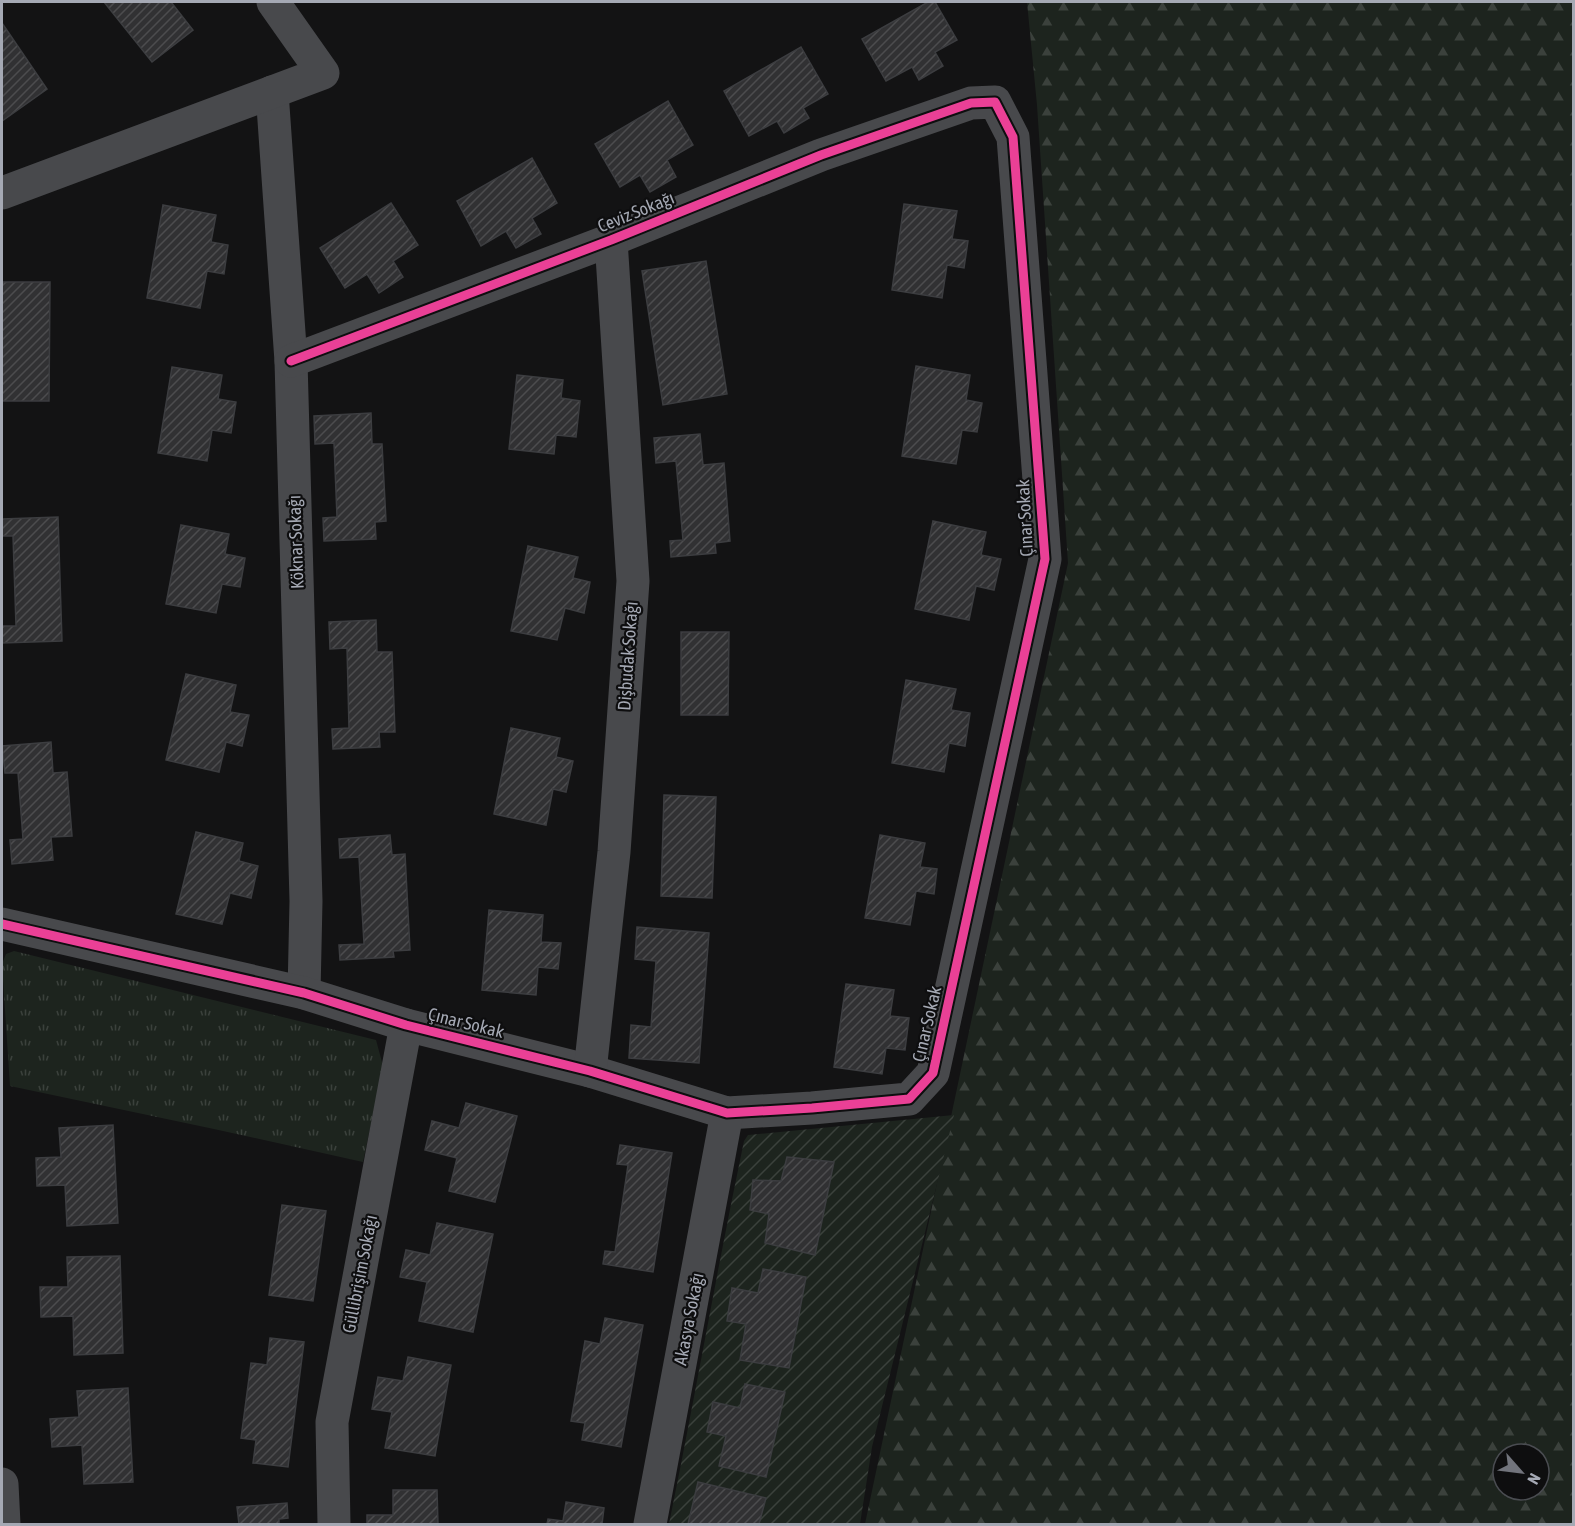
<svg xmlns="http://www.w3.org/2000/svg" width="1575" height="1526" font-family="'Asap Condensed',sans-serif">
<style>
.grass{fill:url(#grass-tufts)}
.forest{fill:url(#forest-firs);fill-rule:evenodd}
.garden{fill:url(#garden-furrows)}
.building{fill:url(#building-hatch);stroke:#3c3d40;stroke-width:1.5}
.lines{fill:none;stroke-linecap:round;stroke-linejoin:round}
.minor{stroke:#48494c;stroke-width:33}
.cycleway-casing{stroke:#0e0e0f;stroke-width:13}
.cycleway{stroke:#ea4096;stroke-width:9}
.labels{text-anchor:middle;stroke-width:4.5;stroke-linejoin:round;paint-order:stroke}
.street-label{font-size:18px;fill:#a5a9b4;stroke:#0e0e0f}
</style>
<defs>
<pattern id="grass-tufts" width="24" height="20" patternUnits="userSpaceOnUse" patternTransform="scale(1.5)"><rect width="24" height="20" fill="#1d241e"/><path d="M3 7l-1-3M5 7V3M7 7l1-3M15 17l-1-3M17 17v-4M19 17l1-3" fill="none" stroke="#3b413c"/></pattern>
<pattern id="forest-firs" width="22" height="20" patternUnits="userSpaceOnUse" patternTransform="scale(1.5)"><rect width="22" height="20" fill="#1d241e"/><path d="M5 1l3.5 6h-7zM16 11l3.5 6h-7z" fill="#3b413c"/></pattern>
<pattern id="garden-furrows" width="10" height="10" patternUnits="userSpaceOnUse" patternTransform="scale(1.5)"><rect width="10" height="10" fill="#1d241e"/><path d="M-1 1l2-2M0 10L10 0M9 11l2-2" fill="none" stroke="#3b413c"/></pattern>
<pattern id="building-hatch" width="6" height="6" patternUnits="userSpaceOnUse" patternTransform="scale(1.5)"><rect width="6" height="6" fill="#313133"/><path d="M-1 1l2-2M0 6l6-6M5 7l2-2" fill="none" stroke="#4c4c4e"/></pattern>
</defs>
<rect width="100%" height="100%" fill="#131314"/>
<polygon class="grass" points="14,951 376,1040 383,1066 363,1162 214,1129 10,1086 2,964 6,954"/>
<path class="forest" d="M1027 2H1573V1524H865L1068 563 1037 105ZM1503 1454H1539V1490H1503Z"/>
<path class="garden" d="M954 1115 872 1447 860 1524H669C695 1397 717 1269 744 1141L748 1135Z"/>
<g class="building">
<polygon points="104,2 171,2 193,30 152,62"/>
<polygon points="928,2 935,2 957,40 935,52 943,66 919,80 912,67 886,81 862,39"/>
<polygon points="2,23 47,89 2,121"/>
<polygon points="801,47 828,94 803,108 809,118 784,133 777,121 749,136 724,91"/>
<polygon points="668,101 693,145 667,160 676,177 650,192 640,175 620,187 595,144"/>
<polygon points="532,158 557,203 532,218 541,234 516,248 506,231 481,246 457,201"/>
<polygon points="391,203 418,245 393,261 403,277 379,293 367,274 345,288 320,248"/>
<polygon points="904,204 957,211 952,239 968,241 964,268 947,265 942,298 892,290"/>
<polygon points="163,205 216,215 211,242 228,245 224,274 207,271 200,308 147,298"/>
<polygon points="706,261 727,394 663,405 642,271"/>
<polygon points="2,282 50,282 49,401 2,401"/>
<polygon points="916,366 970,375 966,400 982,403 977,432 962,430 956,464 902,456"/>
<polygon points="172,367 222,375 218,399 236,402 231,433 212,430 207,461 158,453"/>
<polygon points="517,375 563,380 561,398 580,401 576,437 556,435 554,454 509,449"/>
<polygon points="371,413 372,444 382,444 386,521 375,522 376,539 324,541 323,518 337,517 334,443 315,444 314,416"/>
<polygon points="700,434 703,465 724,463 730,541 715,543 716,553 671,557 670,541 683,540 676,461 656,463 654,438"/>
<polygon points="58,517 62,641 2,643 2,626 16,626 13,536 2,536 2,519"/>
<polygon points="933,521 986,532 981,555 1001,559 994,590 976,586 969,620 915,609"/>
<polygon points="181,525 229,534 225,554 245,558 240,587 222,584 216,613 166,604"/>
<polygon points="528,546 578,557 573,578 590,582 584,613 565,608 557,640 511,631"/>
<polygon points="376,620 377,652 392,652 395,732 379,732 380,747 333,749 332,729 349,728 347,648 330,649 329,622"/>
<polygon points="681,632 729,632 728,715 681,715"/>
<polygon points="186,674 236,685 230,712 249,715 242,746 226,742 219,772 166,760"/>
<polygon points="906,680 956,689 951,710 970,713 965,746 949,743 944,772 892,763"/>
<polygon points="511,728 560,738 556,757 573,761 566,792 553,789 546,825 494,814"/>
<polygon points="51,742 53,773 67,772 72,836 51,837 53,860 12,864 10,840 23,839 18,773 5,773 2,746"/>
<polygon points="664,795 716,797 712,898 661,896"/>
<polygon points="196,832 243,843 239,861 258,866 251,898 230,893 222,924 176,914"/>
<polygon points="390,835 392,855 405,854 410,950 393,951 394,957 340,960 339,945 364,944 359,857 340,858 339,839"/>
<polygon points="880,835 925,843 920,867 937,869 934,894 916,891 910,925 865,918"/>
<polygon points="489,910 543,915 541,942 561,943 558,969 538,967 536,995 482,990"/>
<polygon points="637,927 709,933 699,1063 629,1058 631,1025 651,1027 656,961 635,959"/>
<polygon points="846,984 894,990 890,1016 909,1018 905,1050 886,1048 882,1074 834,1067"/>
<polygon points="466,1103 517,1116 495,1202 449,1191 457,1158 425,1150 432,1121 459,1128"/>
<polygon points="113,1125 118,1223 67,1226 65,1185 37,1186 36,1158 61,1157 59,1128"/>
<polygon points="620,1145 672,1153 653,1272 603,1264 605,1251 615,1252 628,1165 617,1164"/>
<polygon points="787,1157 834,1162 815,1255 765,1243 769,1214 750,1210 753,1180 781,1181"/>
<polygon points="282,1205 326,1211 313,1301 269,1295"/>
<polygon points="437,1223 493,1234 473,1332 419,1321 427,1282 400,1277 406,1250 430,1255"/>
<polygon points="120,1256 123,1353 74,1355 73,1316 41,1317 40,1287 68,1287 67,1257"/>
<polygon points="763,1269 806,1277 789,1368 740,1360 746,1324 727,1321 732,1288 758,1293"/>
<polygon points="605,1318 643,1325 621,1447 582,1440 585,1423 571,1421 585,1341 600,1344"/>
<polygon points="270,1338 304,1342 288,1467 253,1463 256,1440 241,1438 251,1363 267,1365"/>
<polygon points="408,1357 451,1365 435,1456 385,1448 392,1412 372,1409 378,1377 403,1381"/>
<polygon points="745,1384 785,1392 766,1477 719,1466 726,1436 707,1432 713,1402 740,1408"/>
<polygon points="128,1388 133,1482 84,1484 82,1445 52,1447 50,1419 79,1417 77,1391"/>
<polygon points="698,1482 766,1498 759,1524 688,1524"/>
<polygon points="393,1490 437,1490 438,1524 367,1524 367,1515 393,1515"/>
<polygon points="566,1502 604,1508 602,1524 547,1524 548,1519 563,1521"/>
<polygon points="287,1503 288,1518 279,1519 279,1524 239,1524 237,1507"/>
</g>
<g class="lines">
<g class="minor">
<polyline points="272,92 291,361 306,901 304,993"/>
<polyline points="2,193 323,73 273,2"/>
<polyline points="2,924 304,993 406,1025 590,1071 727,1113 812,1108 909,1099 933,1073 1045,559 1013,137 995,102 971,103 821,155 611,240 291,361"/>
<polyline points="590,1071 614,852 633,581 611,240"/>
<polyline points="2,1484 4,1524"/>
<polyline points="334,1524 332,1422 406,1025"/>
<polyline points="650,1524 727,1113"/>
</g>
<defs>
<polyline id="cycleway" points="2,924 304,993 406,1025 590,1071 727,1113 812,1108 909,1099 933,1073 1045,559 1013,137 995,102 971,103 821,155 611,240 291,361"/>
</defs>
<use href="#cycleway" class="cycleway-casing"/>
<use href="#cycleway" class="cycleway"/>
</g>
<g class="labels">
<g class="street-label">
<text transform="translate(636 212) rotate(-22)" y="6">Ceviz Sokağı</text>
<text transform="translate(1025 518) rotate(-93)" y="6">Çınar Sokak</text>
<text transform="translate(296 542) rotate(-92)" y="6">Köknar Sokağı</text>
<text transform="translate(628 656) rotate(-86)" y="6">Dişbudak Sokağı</text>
<text transform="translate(466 1023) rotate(14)" y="6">Çınar Sokak</text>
<text transform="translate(927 1024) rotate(-77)" y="6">Çınar Sokak</text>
<text transform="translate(360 1274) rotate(-79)" y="6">Güllibrişim Sokağı</text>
<text transform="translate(689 1319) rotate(-79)" y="6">Akasya Sokağı</text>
</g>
</g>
<rect width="1575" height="1526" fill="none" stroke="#a5a9b4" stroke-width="6"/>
<g transform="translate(1521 1472) rotate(118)"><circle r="28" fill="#0e0e0f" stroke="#4a4c51" stroke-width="1.5"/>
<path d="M0-4.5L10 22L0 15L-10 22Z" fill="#72747c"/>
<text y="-9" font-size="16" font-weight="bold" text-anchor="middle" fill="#a5a9b4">N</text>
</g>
</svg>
